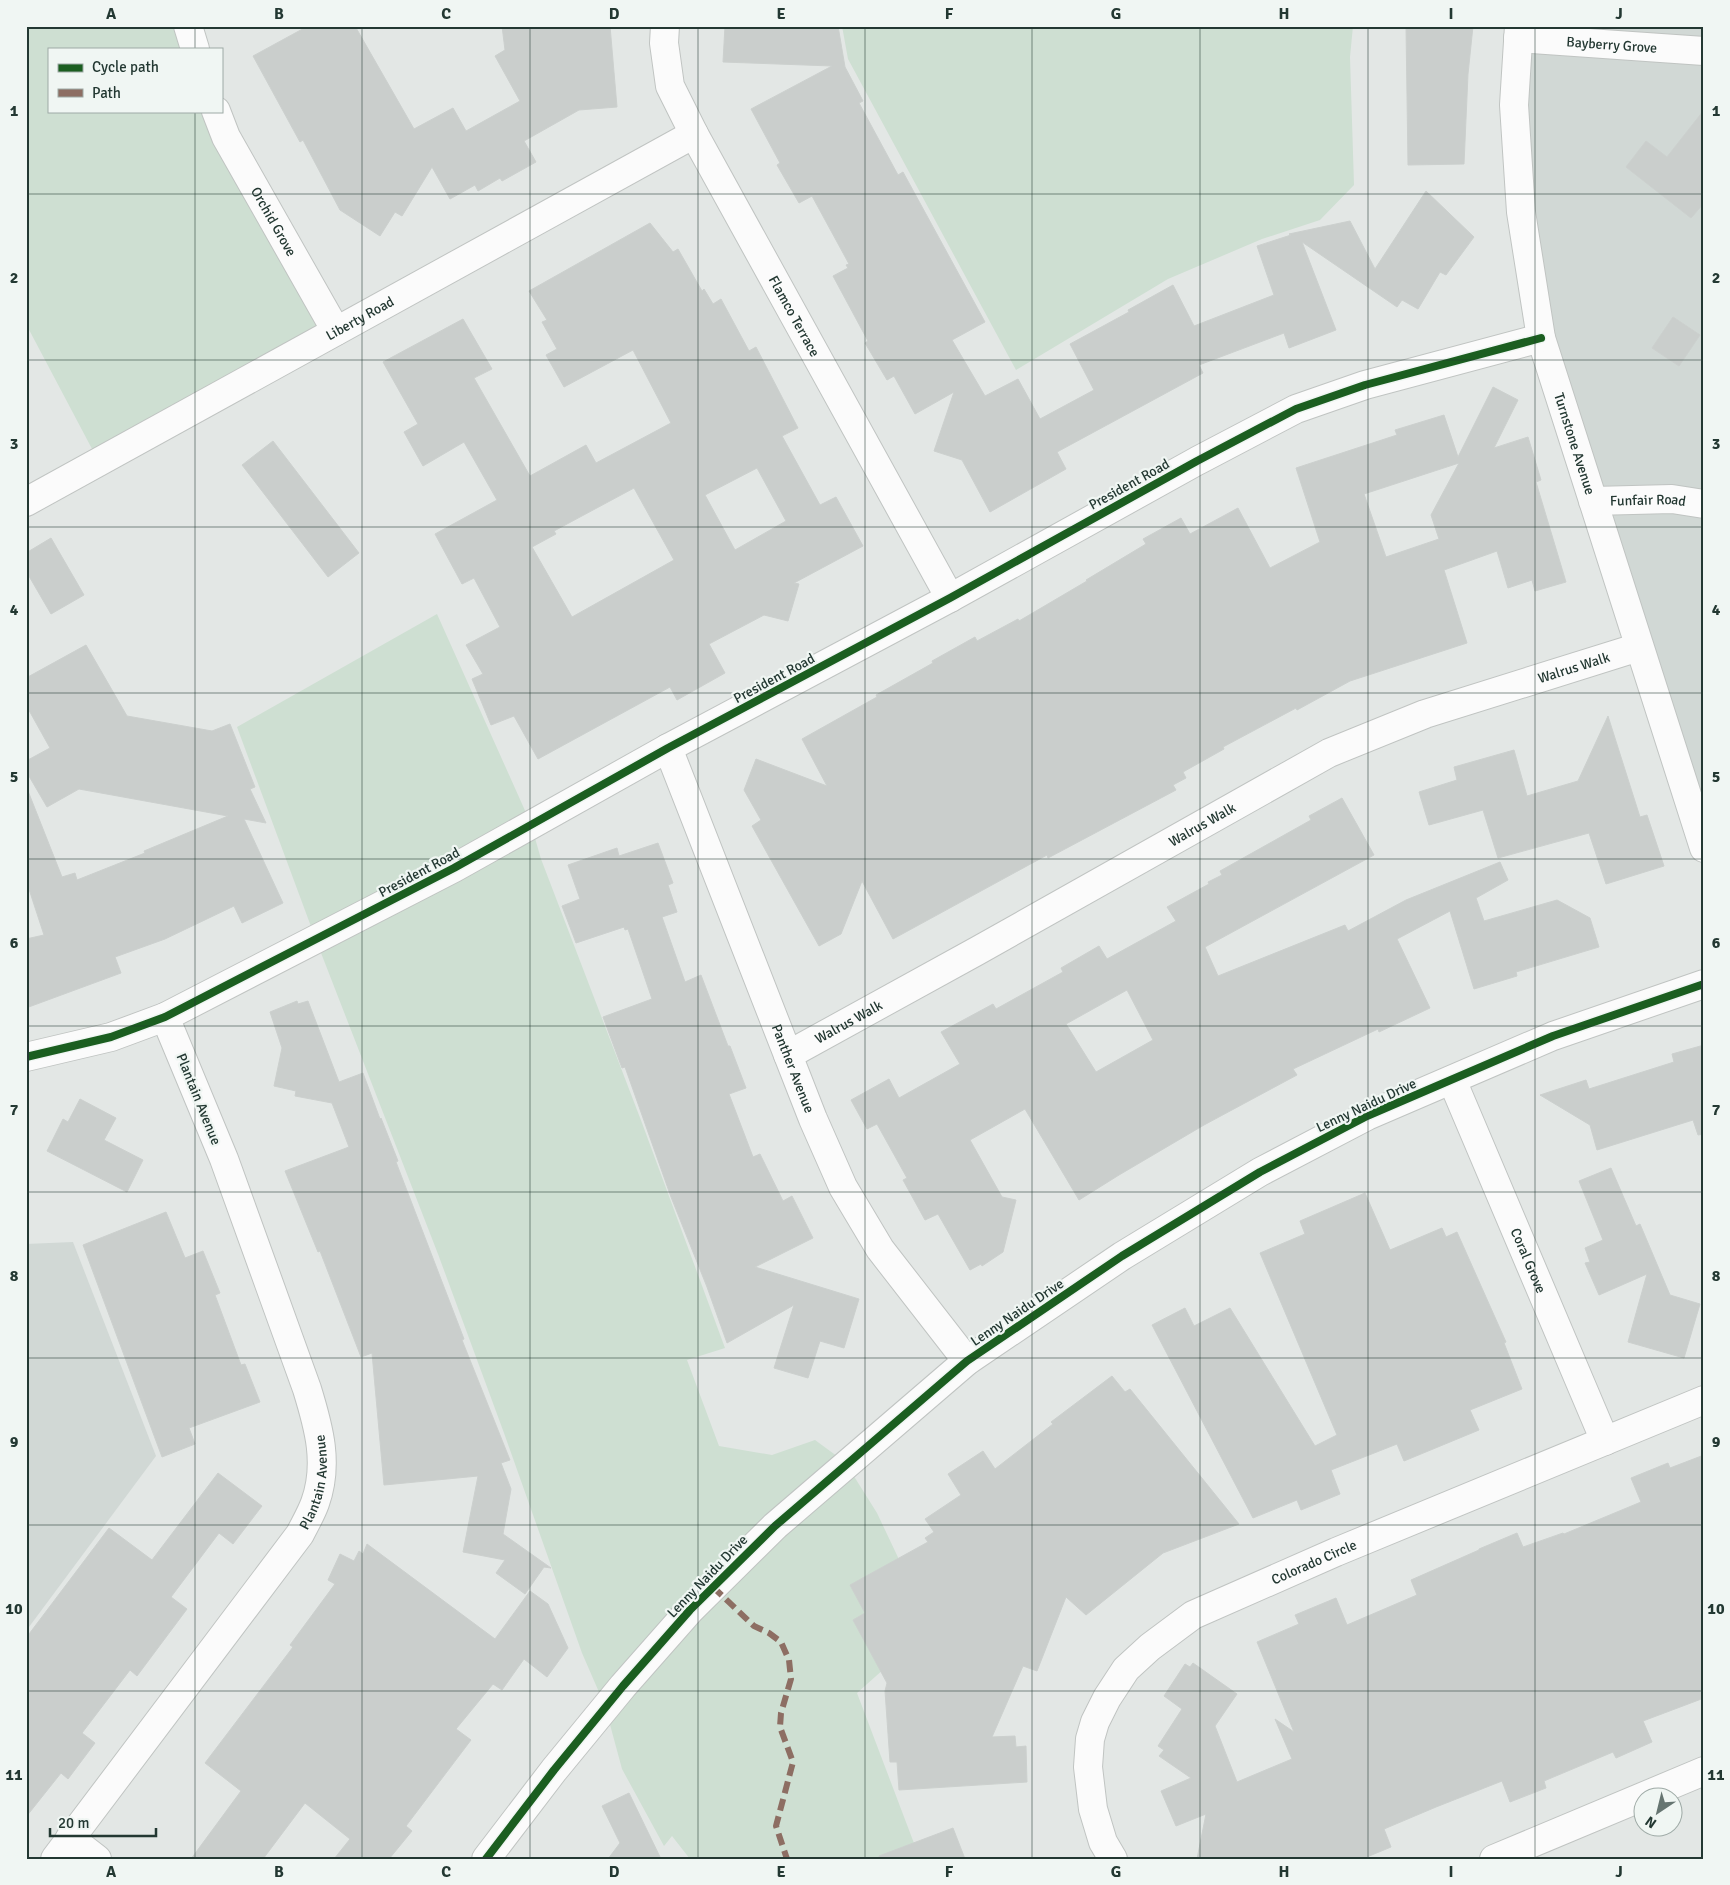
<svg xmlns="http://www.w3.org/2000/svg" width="1730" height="1885" font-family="Signika,sans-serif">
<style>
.built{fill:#d1d8d5}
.green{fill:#cedfd2}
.building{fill:#cacecc;stroke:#ccd0ce;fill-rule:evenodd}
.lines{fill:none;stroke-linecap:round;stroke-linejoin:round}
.minor-casing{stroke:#c0c4c2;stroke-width:30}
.tertiary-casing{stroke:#c0c4c2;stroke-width:30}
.minor{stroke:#fbfbfb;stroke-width:28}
.tertiary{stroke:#fbfbfb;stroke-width:28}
.quiet{stroke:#8d6e63;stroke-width:6;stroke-dasharray:12 6;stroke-linecap:butt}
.cycleway-casing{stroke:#f0f6f3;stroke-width:11}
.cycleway{stroke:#1b5e20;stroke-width:8}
.grid{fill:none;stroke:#233832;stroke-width:1;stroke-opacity:0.55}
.labels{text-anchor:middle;stroke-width:4.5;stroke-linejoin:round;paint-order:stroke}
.street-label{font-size:14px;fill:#233832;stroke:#f0f6f3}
.neatline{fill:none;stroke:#233832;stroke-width:2}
.grid-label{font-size:16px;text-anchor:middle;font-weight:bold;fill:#233832}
</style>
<rect width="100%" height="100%" fill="#e3e7e5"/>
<g class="built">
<polygon points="1518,26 1704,26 1704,853 1539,340"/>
<polygon points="73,1242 156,1456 26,1631 26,1244"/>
</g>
<g class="green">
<polygon points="26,26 186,26 193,49 49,49 49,111 215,111 335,332 100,464 26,324"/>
<polygon points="842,26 1353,26 1350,57 1354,185 1320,220 1262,239 1168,279 1016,370 848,59"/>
<polygon points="437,614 531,824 541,859 642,1123 725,1348 687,1360 719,1446 772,1455 815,1440 845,1462 877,1513 931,1627 857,1693 920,1859 690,1859 672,1836 664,1846 622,1769 605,1706 582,1653 504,1433 438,1254 316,940 237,727"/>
</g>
<g class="building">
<polygon points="308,26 355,26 414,129 453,108 466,131 520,101 495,56 505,50 502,26 610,26 617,107 579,110 524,141 536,162 502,181 500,178 478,191 475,185 450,199 432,167 402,216 395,212 380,236 340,210 303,140 300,142 253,56"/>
<polygon points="725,26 838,26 845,67 863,101 859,103 898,175 903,172 985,322 952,340 985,396 1018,379 1040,419 1094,390 1070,344 1129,312 1128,310 1173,285 1194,326 1274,295 1257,246 1291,235 1289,234 1350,221 1375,269 1426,191 1474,237 1446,275 1440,272 1418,309 1402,300 1397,307 1302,242 1336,330 1289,348 1284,333 1199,365 1203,373 1057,452 1066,469 990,512 962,460 934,451 954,392 915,414 894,376 887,380 865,343 868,341 833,276 848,268 846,265 849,264 812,196 799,203 777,165 780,163 751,109 832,66 723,62"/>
<polygon points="1406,26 1473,26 1468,74 1464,164 1408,165"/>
<polygon points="1704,110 1704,203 1691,218 1626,167 1646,141 1667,157"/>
<path d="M650 223 673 252 678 249 702 291 704 289 713 304 721 299 749 351 756 347 798 428 782 436 820 505 836 497 863 546 794 583 799 584 788 621 764 615 709 644 725 673 677 700 670 687 538 759 514 716 491 725 472 679 483 674 466 645 500 627 474 578 462 584 435 534 497 500 464 442 423 466 404 432 418 424 383 362 463 319 492 369 474 378 530 476 586 445 596 463 671 423 633 350 564 387 546 355 557 349 542 322 547 320 529 291ZM757 468 786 521 735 550 705 495ZM634 488 674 560 572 617 532 547 556 534 554 531Z"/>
<polygon points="1673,317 1700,335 1679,366 1652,348"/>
<path d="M1493 387 1518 400 1494 448 1528 437 1541 480 1536 482 1566 582 1535 591 1532 580 1508 588 1497 551 1444 570 1467 643 1350 681 1297 710 1296 708 1223 747 1224 749 1183 772 1186 778 1173 785 1176 790 1048 858 1047 855 893 939 862 881 841 934 819 946 752 826 761 820 744 790 756 759 827 786 802 739 877 697 876 695 933 663 932 661 975 637 977 641 1018 619 1019 621 1087 581 1086 580 1146 544 1143 539 1181 518 1190 534 1238 508 1270 568 1320 542 1296 468 1397 435 1395 430 1444 415 1458 457ZM1459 463 1431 515 1439 539 1386 557 1364 494Z"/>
<polygon points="273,441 359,553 328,577 242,465"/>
<polygon points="51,538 84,595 51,614 26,571 26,553"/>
<polygon points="86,645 127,716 212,731 230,724 255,787 250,789 266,823 244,819 283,903 242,923 234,906 165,939 115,957 121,973 26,1008 26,939 44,935 26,880 26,791 28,791 62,877 75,873 77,880 145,853 144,851 228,816 79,789 47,807 26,771 26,761 50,748 26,705 26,678"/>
<polygon points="1608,716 1640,817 1647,815 1664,866 1606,884 1589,833 1498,858 1483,810 1429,825 1419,792 1457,780 1454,767 1514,750 1527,796 1578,781"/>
<path d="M1342 798 1374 855 1205 947 1218 976 1345 925 1348 931 1406 900 1500 862 1508 880 1476 898 1484 921 1557 900 1590 918 1599 947 1516 972 1517 976 1474 989 1450 911 1397 939 1430 1008 1379 1032 1378 1029 1293 1069 1297 1075 1204 1125 1119 1175 1079 1200 1025 1109 970 1140 1002 1197 1016 1200 1003 1252 982 1266 981 1264 970 1270 938 1214 925 1220 903 1180 907 1178 877 1124 867 1129 851 1100 889 1079 899 1098 960 1064 941 1032 993 1004 996 1009 1063 972 1061 968 1099 946 1107 959 1176 921 1167 907 1209 884 1208 882 1222 875 1220 871 1311 820 1309 816ZM1127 990 1153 1040 1096 1072 1066 1024Z"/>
<polygon points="658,843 673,883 668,885 677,912 662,917 685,982 701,975 728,1046 730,1046 746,1088 729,1094 753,1157 760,1154 783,1201 792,1196 813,1238 755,1267 859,1299 844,1348 820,1341 808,1378 774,1368 794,1305 727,1343 707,1287 671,1197 625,1067 622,1068 603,1017 652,999 628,929 625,930 624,927 576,943 562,906 580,899 568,865 617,848 619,856"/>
<polygon points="297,1001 298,1004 308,1001 339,1082 363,1073 380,1119 381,1118 398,1161 396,1162 464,1339 462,1340 510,1460 501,1463 511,1489 503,1534 551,1568 544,1567 525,1594 496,1573 505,1560 463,1552 478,1476 384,1485 372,1353 361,1357 320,1251 318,1252 285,1171 349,1147 332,1103 295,1096 296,1091 274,1086 282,1048 270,1012"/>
<polygon points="1704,1045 1704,1134 1698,1135 1693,1120 1597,1150 1590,1125 1540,1095 1586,1080 1589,1089 1674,1062 1672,1054"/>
<polygon points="80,1099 116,1118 104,1140 143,1160 127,1192 47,1151 63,1119 68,1122"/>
<polygon points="1611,1168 1636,1226 1640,1224 1670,1295 1700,1304 1684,1358 1628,1342 1647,1274 1599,1295 1585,1263 1590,1262 1585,1248 1603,1240 1579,1181"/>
<polygon points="1365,1193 1390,1250 1442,1228 1446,1237 1457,1232 1506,1342 1504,1343 1522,1389 1470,1410 1479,1430 1404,1461 1397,1444 1331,1470 1340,1494 1301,1510 1297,1500 1253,1518 1152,1325 1185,1308 1194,1326 1230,1308 1315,1446 1337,1435 1260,1253 1305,1234 1300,1221"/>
<polygon points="166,1212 185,1258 203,1251 220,1293 215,1295 241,1365 245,1364 260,1402 189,1428 195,1444 162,1457 83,1245"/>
<polygon points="1112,1376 1125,1392 1130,1389 1239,1524 1163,1553 1086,1615 1066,1597 1037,1671 1023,1666 992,1737 1015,1736 1016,1747 1026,1746 1027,1782 899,1790 897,1762 890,1762 885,1691 887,1683 853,1620 865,1613 850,1585 928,1542 925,1538 934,1532 925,1519 961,1495 948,1474 983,1451 995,1469 1053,1424 1051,1422"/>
<polygon points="1704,1455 1704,1698 1643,1721 1652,1742 1616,1758 1613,1752 1544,1781 1546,1788 1510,1802 1502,1781 1436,1807 1384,1829 1391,1847 1362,1859 1197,1859 1206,1814 1176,1826 1161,1791 1191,1778 1159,1756 1164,1750 1158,1746 1182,1709 1164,1696 1185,1664 1190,1667 1193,1663 1237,1694 1215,1726 1237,1782 1292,1759 1275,1719 1294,1732 1257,1642 1299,1624 1295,1615 1336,1598 1347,1625 1417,1595 1411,1580 1479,1550 1479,1549 1517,1533 1523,1547 1563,1533 1564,1534 1641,1502 1631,1478 1668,1463 1670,1468"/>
<polygon points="218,1473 262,1506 233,1544 219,1533 171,1597 187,1609 137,1676 130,1670 82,1733 95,1743 68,1779 61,1773 26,1817 26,1638 109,1528 152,1560"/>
<polygon points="367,1544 495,1639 530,1591 548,1604 568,1648 547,1677 524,1659 502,1690 493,1684 456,1729 471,1740 406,1826 412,1831 389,1859 334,1859 350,1839 305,1803 263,1859 191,1859 241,1791 205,1763 293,1647 290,1645 335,1584 328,1580 340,1554 354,1561 359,1551 363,1554"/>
<polygon points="629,1793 661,1859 608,1859 620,1843 602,1806"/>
<polygon points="953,1828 965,1859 879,1859 879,1856"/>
</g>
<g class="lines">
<defs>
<g id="minor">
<polyline points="188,26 195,49"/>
<path id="s1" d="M665 26 664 43 670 86 694 134 950 598"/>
<path id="s2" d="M1519 26 1514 105 1521 212 1541 338 1704 848"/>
<path id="s3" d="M1518 38 1704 51"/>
<path id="s4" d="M216 111 226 137 336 331"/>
<path id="s5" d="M1593 501 1672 499 1704 504"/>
<path id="s6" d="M26 502 694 134"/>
<path id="s7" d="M668 748 813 1119 843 1187 880 1249 967 1361"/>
<path id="s8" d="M788 1055 977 951 1329 753 1425 714 1639 647"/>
<polyline points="26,1057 111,1037 165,1017 454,868 668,748 950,598 1197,461 1296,409 1365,385 1541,338"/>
<path id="s9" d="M1452 1080 1605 1441"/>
<polyline points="70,1838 97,1859"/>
<path id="s10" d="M55 1859 300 1534C305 1524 311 1514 315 1503 329 1464 319 1428 307 1389L224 1159 165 1017"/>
<path id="s11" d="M1113 1859 1103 1842 1093 1809 1088 1767 1090 1739 1095 1722 1107 1698 1126 1669 1150 1647 1193 1615 1336 1552 1704 1400"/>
<polyline points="1494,1859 1704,1771"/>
</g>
<polyline id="tertiary" points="486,1859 554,1770 623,1686 690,1610 775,1526 967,1361 1122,1256 1260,1172 1367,1116 1553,1036 1704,984"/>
</defs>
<use href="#minor" class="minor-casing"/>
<use href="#tertiary" class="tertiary-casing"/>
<use href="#minor" class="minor"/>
<use href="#tertiary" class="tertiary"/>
<polyline class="quiet" points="713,1587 754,1626 769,1633 781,1642 789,1660 791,1679 781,1713 780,1727 793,1762 776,1826 787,1859"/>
<defs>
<g id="cycleway">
<polyline points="26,1057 111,1037 165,1017 454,868 668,748 950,598 1197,461 1296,409 1365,385 1541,338"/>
<polyline points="486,1859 554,1770 623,1686 690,1610 775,1526 967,1361 1122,1256 1260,1172 1367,1116 1553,1036 1704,984"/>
</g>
</defs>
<use href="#cycleway" class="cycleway-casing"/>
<use href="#cycleway" class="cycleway"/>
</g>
<path class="grid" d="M195 26V49M362 26V1859M530 26V1859M698 26V1859M865 26V1859M1032 26V1859M1200 26V1859M1368 26V1859M1535 26V1859M195 111V1859M26 194H1704M26 360H1704M26 527H1704M26 693H1704M26 859H1704M26 1026H1704M26 1192H1704M26 1358H1704M26 1525H1704M26 1691H1704"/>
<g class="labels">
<g class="street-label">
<text dy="5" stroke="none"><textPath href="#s3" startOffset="94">Bayberry Grove</textPath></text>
<text dy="5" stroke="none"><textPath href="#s4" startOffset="125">Orchid Grove</textPath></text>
<text dy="5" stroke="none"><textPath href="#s1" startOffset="322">Flamco Terrace</textPath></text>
<text dy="5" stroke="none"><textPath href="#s6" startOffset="381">Liberty Road</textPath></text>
<text dy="5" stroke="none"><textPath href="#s2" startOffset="425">Turnstone Avenue</textPath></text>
<text transform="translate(1129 484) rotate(-29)" y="5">President Road</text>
<text dy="5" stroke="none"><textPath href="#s5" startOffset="55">Funfair Road</textPath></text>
<text dy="5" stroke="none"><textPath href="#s8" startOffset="879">Walrus Walk</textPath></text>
<text transform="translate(774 678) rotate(-28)" y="5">President Road</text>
<text dy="5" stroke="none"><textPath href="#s8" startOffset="474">Walrus Walk</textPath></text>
<text transform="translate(419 872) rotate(-28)" y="5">President Road</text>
<text dy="5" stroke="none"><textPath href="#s8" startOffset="69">Walrus Walk</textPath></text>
<text dy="5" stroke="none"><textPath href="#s7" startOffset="344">Panther Avenue</textPath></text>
<text transform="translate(199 1099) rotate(68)" y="5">Plantain Avenue</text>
<text transform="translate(1366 1105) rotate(-25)" y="5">Lenny Naidu Drive</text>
<text dy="5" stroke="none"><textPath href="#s9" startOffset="196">Coral Grove</textPath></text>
<text transform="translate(1017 1312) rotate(-34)" y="5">Lenny Naidu Drive</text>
<text dy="5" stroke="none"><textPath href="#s10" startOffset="462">Plantain Avenue</textPath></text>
<text dy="5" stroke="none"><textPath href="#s11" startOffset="422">Colorado Circle</textPath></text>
<text transform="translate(707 1576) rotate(-46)" y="5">Lenny Naidu Drive</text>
</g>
</g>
<rect width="1730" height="1885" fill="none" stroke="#f0f6f3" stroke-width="55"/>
<rect x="48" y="48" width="175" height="65" fill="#f0f6f3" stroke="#9eaaa6"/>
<rect x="58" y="64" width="25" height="8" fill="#1b5e20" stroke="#9eaaa6"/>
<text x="92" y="72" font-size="15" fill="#233832">Cycle path</text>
<rect x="58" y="89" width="25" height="8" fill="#8d6e63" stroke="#9eaaa6"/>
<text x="92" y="98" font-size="15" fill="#233832">Path</text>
<g transform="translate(1658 1812) rotate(215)"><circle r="24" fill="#f0f6f3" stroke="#9eaaa6"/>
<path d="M0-4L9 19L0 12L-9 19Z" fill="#667571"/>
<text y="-8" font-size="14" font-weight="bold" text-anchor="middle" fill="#233832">N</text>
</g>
<path d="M50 1828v8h106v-8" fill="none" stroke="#233832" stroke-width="2.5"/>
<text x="58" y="1828" font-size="15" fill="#233832" stroke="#f0f6f3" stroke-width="4" paint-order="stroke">20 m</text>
<rect x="28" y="28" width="1674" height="1830" class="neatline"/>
<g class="grid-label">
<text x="111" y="19">A</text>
<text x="279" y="19">B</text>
<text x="446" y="19">C</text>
<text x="614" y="19">D</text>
<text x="781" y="19">E</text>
<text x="949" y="19">F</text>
<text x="1116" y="19">G</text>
<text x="1284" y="19">H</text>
<text x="1451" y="19">I</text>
<text x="1619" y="19">J</text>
<text x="14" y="116">1</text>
<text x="1716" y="116">1</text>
<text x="14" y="283">2</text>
<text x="1716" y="283">2</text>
<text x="14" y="449">3</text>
<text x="1716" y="449">3</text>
<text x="14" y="615">4</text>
<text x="1716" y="615">4</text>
<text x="14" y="782">5</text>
<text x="1716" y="782">5</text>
<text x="14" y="948">6</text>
<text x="1716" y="948">6</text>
<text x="14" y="1115">7</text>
<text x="1716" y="1115">7</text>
<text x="14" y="1281">8</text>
<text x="1716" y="1281">8</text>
<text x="14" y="1447">9</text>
<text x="1716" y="1447">9</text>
<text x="14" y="1614">10</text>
<text x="1716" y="1614">10</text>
<text x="14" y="1780">11</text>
<text x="1716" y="1780">11</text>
<text x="111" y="1877">A</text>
<text x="279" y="1877">B</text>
<text x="446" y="1877">C</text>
<text x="614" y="1877">D</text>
<text x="781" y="1877">E</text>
<text x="949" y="1877">F</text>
<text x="1116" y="1877">G</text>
<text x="1284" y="1877">H</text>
<text x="1451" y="1877">I</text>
<text x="1619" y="1877">J</text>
</g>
</svg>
